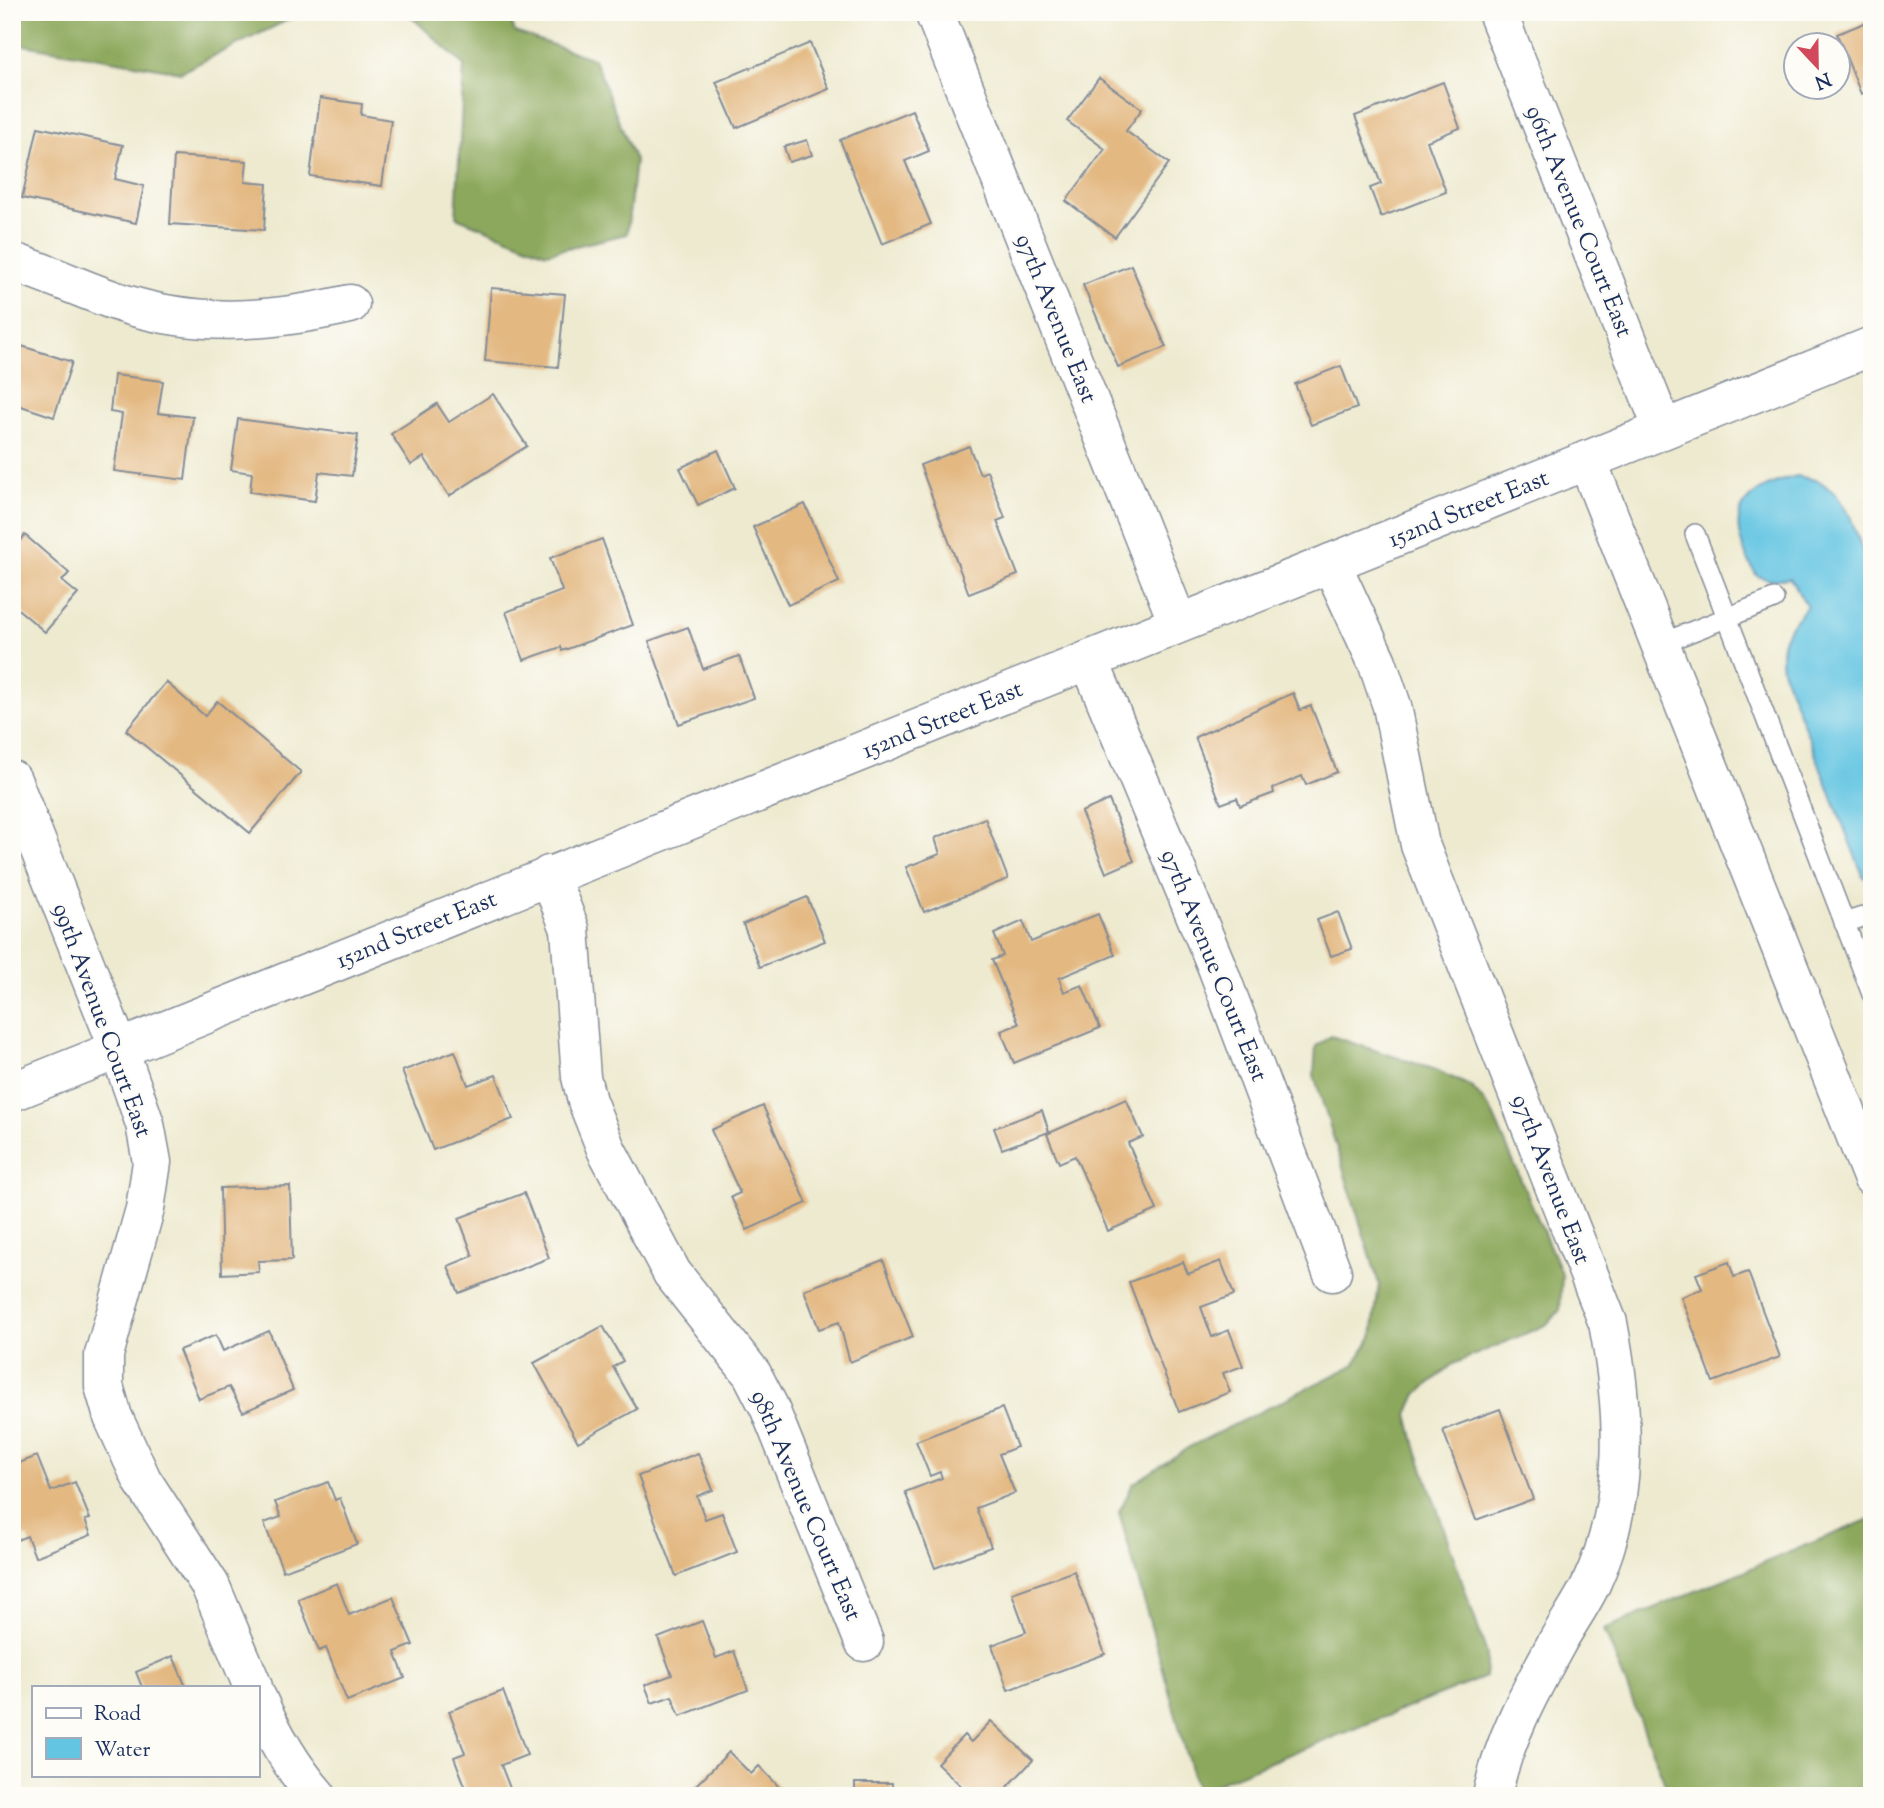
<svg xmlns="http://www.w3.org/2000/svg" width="1884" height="1808" font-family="'Sorts Mill Goudy',serif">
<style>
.forest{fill:#8ca85b;stroke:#546c5c;stroke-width:2}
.water{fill:#64c5e2;stroke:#407aa0;stroke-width:2}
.building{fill:#e3b881}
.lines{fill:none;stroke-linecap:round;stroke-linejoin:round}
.service-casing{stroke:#848c97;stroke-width:22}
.minor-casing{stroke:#848c97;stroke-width:41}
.secondary-casing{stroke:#848c97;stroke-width:41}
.service{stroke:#fff;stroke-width:19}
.minor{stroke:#fff;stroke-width:38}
.secondary{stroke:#fff;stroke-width:38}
.labels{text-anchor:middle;stroke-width:5;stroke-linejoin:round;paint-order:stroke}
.street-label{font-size:24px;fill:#1b2f5e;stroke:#fdfcf7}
</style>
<rect width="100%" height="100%" fill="#fdfcf7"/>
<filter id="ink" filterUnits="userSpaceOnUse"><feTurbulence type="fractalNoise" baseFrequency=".0143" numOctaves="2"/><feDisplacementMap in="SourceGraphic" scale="14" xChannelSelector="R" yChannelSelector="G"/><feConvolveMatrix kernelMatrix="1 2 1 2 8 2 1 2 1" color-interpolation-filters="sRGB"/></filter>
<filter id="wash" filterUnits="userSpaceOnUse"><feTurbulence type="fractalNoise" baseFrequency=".00686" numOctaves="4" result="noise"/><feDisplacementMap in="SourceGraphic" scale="28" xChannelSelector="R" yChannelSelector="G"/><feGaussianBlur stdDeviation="1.57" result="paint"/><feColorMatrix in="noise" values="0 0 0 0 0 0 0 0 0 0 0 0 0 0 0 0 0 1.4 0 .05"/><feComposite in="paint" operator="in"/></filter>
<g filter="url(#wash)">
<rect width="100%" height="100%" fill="#eeead0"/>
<g class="forest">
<polygon points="12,12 304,12 181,72 12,43"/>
<polygon points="406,12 507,12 515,32 594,59 635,161 627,234 546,253 456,217 464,65"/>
<polygon points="1331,1036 1436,1070 1472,1087 1491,1110 1562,1275 1560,1310 1546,1325 1453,1364 1417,1394 1408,1414 1416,1447 1487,1654 1485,1677 1197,1791 1119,1512 1133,1484 1189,1447 1354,1365 1372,1337 1379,1284 1314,1075 1316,1046"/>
<polygon points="1872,1518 1872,1796 1670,1796 1604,1629"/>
</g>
<path class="water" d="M1797 476 1819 481 1835 493 1850 516 1872 577V883L1863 876 1782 669C1778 635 1787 631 1807 606L1790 578 1770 580 1757 576C1724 521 1733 492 1797 476Z"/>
<g id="blocks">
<g class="building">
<polygon points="1872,20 1872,89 1861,94 1837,34"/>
<polygon points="810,43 829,89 736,128 716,82"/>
<polygon points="1099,78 1142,109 1126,131 1169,163 1115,237 1066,201 1105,149 1067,121"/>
<polygon points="1443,82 1460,128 1427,141 1446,192 1381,217 1370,188 1381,184 1355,116"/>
<polygon points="320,98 362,104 361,115 391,120 382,186 310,176"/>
<polygon points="912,110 929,151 905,161 931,224 882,244 840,140"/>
<polygon points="38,127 123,145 115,179 144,186 136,223 22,198"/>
<polygon points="807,140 812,155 789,162 784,147"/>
<polygon points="174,156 247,161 245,182 267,184 264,230 170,224"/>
<polygon points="1131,265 1166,347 1118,367 1083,285"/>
<polygon points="491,288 565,294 558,367 485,361"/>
<polygon points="12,343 72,362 54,417 12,403"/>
<polygon points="1341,366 1357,408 1311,425 1295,384"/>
<polygon points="114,375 163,381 158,413 193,417 185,480 114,471 122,414 110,412"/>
<polygon points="493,394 527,446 449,496 424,457 411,465 391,434 437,404 449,422"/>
<polygon points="238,419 358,435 352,476 319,472 315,501 250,492 252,473 231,470"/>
<polygon points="969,446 980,474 987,471 1005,518 997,521 1018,575 969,594 920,465"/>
<polygon points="718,450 735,488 698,505 680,468"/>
<polygon points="805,504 839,582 788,605 753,527"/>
<polygon points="25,535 69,573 62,581 78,594 45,632 12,604 12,550"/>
<polygon points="602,539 633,625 562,651 561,647 524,660 506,612 562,591 550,558"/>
<polygon points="688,627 703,669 739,656 754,698 679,724 649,641"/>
<polygon points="166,682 205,716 217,701 301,772 250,833 126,730"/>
<polygon points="1293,693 1300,710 1311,706 1337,772 1306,785 1302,776 1273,788 1274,793 1240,806 1237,798 1221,804 1195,737"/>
<polygon points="1109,800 1134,861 1106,873 1081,812"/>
<polygon points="985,818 1008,879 924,912 906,867 940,854 935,838"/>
<polygon points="807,897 825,941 760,967 743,924"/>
<polygon points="1338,912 1352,949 1331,956 1317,920"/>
<polygon points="1098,914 1115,955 1059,978 1064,992 1082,985 1100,1028 1014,1063 1001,1031 1019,1024 992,960 1003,956 994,934 1023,921 1031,942"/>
<polygon points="455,1051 468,1085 496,1075 513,1119 433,1150 402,1071"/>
<polygon points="1126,1099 1143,1137 1128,1143 1157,1210 1108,1231 1075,1156 1059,1163 1047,1134"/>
<polygon points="763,1106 807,1203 747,1230 731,1197 740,1193 711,1130"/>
<polygon points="1042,1110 1049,1132 1002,1149 994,1128"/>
<polygon points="290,1186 292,1260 258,1261 259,1272 222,1274 220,1188"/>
<polygon points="524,1193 549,1258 459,1293 448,1266 473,1256 459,1218"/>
<polygon points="883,1260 913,1337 850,1362 839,1322 819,1329 804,1290"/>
<polygon points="1221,1261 1234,1295 1201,1307 1212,1337 1229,1330 1243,1366 1223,1373 1230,1392 1179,1412 1129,1282 1183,1262 1188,1274"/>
<polygon points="1729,1262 1734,1277 1748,1272 1780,1357 1713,1382 1681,1297 1702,1289 1696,1274"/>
<polygon points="603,1326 623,1361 613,1367 637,1409 578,1442 534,1363"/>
<polygon points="269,1331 293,1390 243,1412 229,1387 199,1399 179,1350 216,1335 223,1351"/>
<polygon points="1002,1408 1017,1447 999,1454 1015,1493 976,1508 991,1547 935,1568 905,1492 942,1478 940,1472 930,1476 916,1441"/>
<polygon points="1500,1409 1533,1499 1476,1520 1443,1430"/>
<polygon points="698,1453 713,1490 697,1496 705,1519 722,1513 737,1552 676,1576 638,1476"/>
<polygon points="37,1456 51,1491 75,1482 90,1519 85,1520 91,1535 35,1557 27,1536 12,1542 12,1466"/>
<polygon points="328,1482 335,1500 340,1498 357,1544 283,1571 264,1523 281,1517 275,1502"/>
<polygon points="1074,1571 1105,1654 1008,1690 992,1645 1026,1632 1012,1593"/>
<polygon points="337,1583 349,1615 393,1597 413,1645 395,1652 405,1678 347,1701 326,1648 319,1651 298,1599"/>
<polygon points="702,1621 716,1658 734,1651 748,1690 680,1716 672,1696 652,1703 645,1685 672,1675 658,1638"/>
<polygon points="173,1656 186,1687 142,1687 136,1672"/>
<polygon points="503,1691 527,1755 501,1765 513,1796 469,1796 454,1757 465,1753 449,1711"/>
<polygon points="991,1721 1033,1760 999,1796 972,1796 937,1763 964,1735 971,1742"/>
<polygon points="729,1752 751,1774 759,1766 788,1796 696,1796 691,1790"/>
<rect x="855" y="1783" width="37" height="13"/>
</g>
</g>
</g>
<g filter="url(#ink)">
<use href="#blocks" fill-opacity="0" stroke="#848c97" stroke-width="2"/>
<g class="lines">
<defs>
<g id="service">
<polyline points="1695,534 1872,994"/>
<polyline points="1660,644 1774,599"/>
<polyline points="1844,923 1872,914"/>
</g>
<g id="minor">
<polyline points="934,12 1178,623"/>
<polyline points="1497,12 1663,429"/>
<path d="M12 262C52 274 88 293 128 305 203 328 275 321 350 304"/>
<polyline points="1587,460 1872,1177"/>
<path d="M1331 563 1377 662 1392 706 1420 845 1608 1323C1625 1412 1630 1500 1591 1584 1581 1605 1567 1624 1556 1644 1529 1693 1503 1741 1492 1796"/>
<polyline points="1089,660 1217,967 1332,1272"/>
<polyline points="12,780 119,1049 145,1124 152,1162 145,1209 104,1355 104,1386 113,1417 142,1480 210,1585 253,1687"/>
<polyline points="549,875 570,929 581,1077 587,1101 606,1149 672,1273 752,1374 769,1407 864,1642"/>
<path d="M257 1698C273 1735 291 1766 317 1796"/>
</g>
<polyline id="secondary" points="12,1092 1872,346"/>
</defs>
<use href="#service" class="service-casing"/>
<use href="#minor" class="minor-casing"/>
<use href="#secondary" class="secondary-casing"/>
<use href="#service" class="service"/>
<use href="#minor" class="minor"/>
<use href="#secondary" class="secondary"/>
</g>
</g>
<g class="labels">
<g class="street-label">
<text transform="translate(1580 221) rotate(68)" y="8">96th Avenue Court East</text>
<text transform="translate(1057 318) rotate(68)" y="8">97th Avenue East</text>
<text transform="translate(1468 508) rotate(-22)" y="8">152nd Street East</text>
<text transform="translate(942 719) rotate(-22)" y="8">152nd Street East</text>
<text transform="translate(416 929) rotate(-22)" y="8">152nd Street East</text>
<text transform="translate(1215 965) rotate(68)" y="8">97th Avenue Court East</text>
<text transform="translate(103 1020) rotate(70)" y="8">99th Avenue Court East</text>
<text transform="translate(1552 1179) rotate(69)" y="8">97th Avenue East</text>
<text transform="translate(807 1505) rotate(67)" y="8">98th Avenue Court East</text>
</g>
</g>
<rect width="1884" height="1808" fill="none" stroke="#fdfcf7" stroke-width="42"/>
<rect x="32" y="1686" width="228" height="91" fill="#fdfcf7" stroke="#a3aaba" stroke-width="2"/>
<rect x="46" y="1708" width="35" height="10" fill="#ffffff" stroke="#a3aaba" stroke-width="2"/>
<text x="94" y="1720" font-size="21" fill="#1b2f5e">Road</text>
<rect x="46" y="1738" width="35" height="21" fill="#64c5e2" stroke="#a3aaba" stroke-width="2"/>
<text x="94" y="1756" font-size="21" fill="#1b2f5e">Water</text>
<g transform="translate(1817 66) rotate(158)"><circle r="33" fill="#fdfcf7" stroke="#a3aaba" stroke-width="2"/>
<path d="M0-5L12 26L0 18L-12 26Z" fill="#d1495b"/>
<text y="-10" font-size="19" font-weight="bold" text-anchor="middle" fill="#1b2f5e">N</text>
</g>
</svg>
